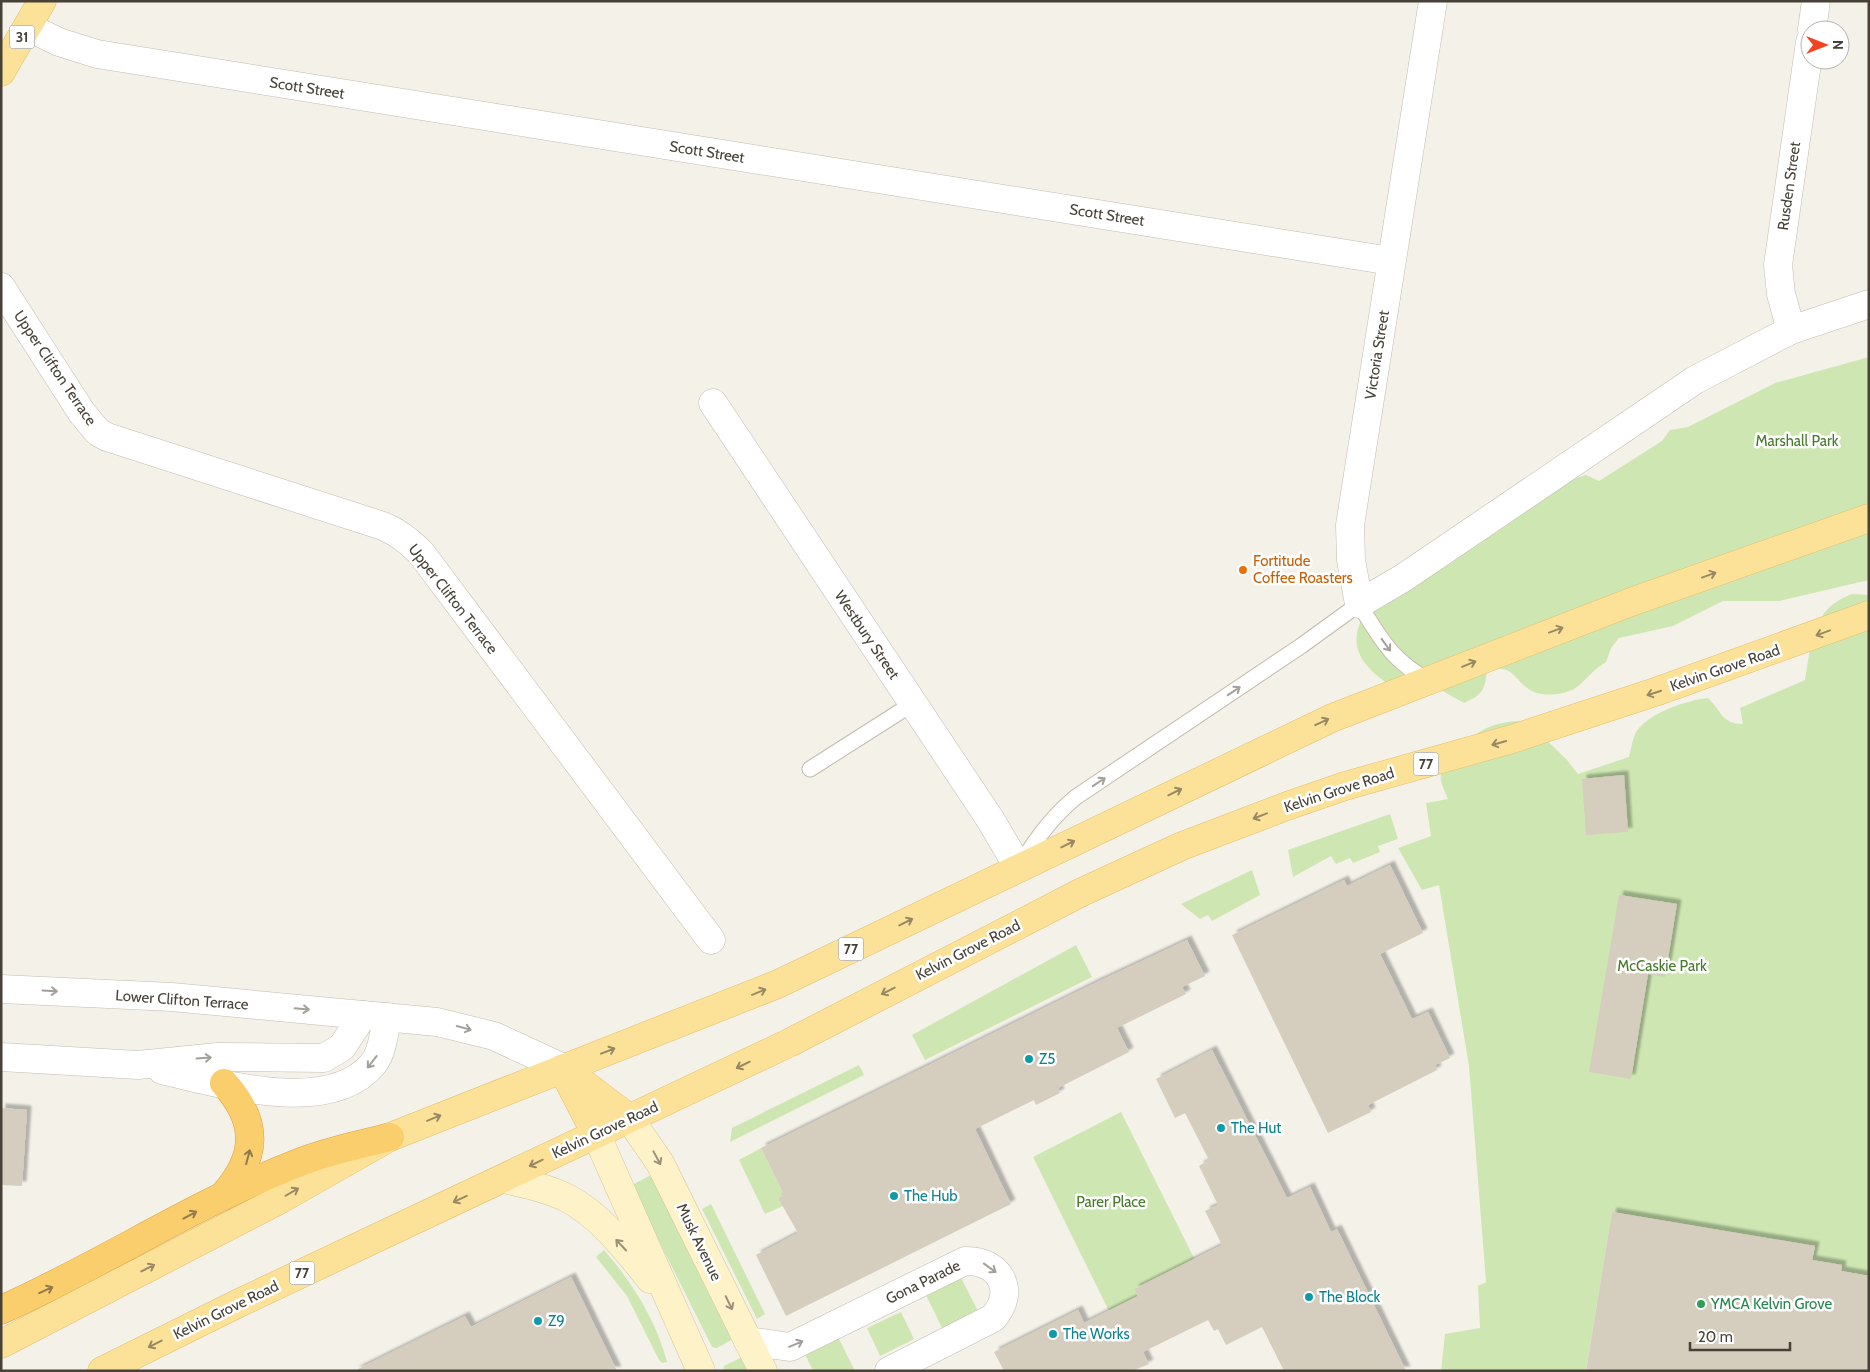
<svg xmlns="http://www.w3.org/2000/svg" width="1870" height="1372" font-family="Cabin,sans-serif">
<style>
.green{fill:#cee7b2}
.building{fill:#d5cdbe;filter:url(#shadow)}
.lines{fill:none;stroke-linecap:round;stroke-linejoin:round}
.lane-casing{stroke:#c2bcae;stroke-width:17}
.street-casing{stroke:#c2bcae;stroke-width:29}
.secondary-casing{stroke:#d3c599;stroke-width:29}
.primary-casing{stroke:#e2c069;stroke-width:29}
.highway-casing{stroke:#dba33c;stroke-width:29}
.lane{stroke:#fff;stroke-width:15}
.street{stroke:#fff;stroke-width:28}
.secondary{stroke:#fef2c9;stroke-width:28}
.primary{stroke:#fce299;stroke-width:28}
.highway{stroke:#fbce6d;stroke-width:28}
.oneway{stroke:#988963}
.oneway2{stroke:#a3a09b}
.oneway3{stroke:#8f794d}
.oneway4{stroke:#999179}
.food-dot{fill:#e8710a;stroke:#fff;stroke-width:2}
.culture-dot{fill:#0f9aa8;stroke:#fff;stroke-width:2}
.leisure-dot{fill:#2e9e5b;stroke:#fff;stroke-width:2}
.labels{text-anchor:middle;stroke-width:5;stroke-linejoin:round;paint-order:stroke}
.shield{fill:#fff;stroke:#7e7a73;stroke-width:1}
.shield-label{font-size:14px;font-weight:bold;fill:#474137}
.street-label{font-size:15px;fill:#474137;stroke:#fff}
.park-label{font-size:15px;fill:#47792b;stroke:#fff}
.food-label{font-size:15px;fill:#c56008;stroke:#fff;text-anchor:start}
.culture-label{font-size:15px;fill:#0d838f;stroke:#fff;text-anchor:start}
.leisure-label{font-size:15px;fill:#27864d;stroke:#fff;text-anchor:start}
</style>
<defs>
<filter id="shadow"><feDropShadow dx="4.5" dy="-4.5" stdDeviation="1" flood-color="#0004"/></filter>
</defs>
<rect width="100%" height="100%" fill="#f4f1e9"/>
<g class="green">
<path d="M1869 357V580L1779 601H1723L1673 626 1619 638 1611 648 1606 662C1592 670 1585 682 1574 689 1564 695 1543 697 1532 691 1512 680 1516 664 1487 670 1485 689 1483 695 1464 703L1439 689 1401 693C1373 674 1343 654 1363 617L1454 561 1455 534 1460 522 1543 488 1586 475 1599 481 1662 441 1670 430 1688 427 1775 383Z"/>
<path d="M1852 594 1869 595V1276L1841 1271 1842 1265 1811 1266 1815 1247 1612 1212 1586 1371H1441L1445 1334 1480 1328 1478 1286 1486 1282 1469 1066 1439 885 1422 890 1398 848 1431 836 1426 803 1448 799C1445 791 1439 781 1441 773 1442 767 1448 762 1452 757 1474 731 1493 720 1527 721L1567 760 1578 774 1629 757C1631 750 1632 741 1635 734 1645 714 1687 700 1708 698 1723 712 1720 723 1743 724L1740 708 1805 680C1812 642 1811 609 1852 594Z"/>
<polygon points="1390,814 1398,839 1378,846 1380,852 1353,863 1350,858 1336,864 1331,856 1293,877 1288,850"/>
<polygon points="1252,870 1260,895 1212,921 1208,915 1200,919 1181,904"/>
<polygon points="1076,945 1092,977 925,1060 912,1035"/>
<polygon points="859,1065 864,1075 730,1142 732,1128"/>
<polygon points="1121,1112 1195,1260 1134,1289 1138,1296 1109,1311 1033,1157"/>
<polygon points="761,1148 784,1195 778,1198 783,1206 765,1214 739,1160"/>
<polygon points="649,1176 652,1177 733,1339 717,1348 712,1347 634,1191 634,1184"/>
<polygon points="711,1204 765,1314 757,1319 702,1209"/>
<path d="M604 1250C632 1282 656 1320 667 1362L662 1363 659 1360 627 1296 596 1257Z"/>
<polygon points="958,1272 981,1317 945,1334 923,1289"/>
<polygon points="901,1312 914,1339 880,1356 867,1328"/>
<polygon points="836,1333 855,1371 813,1371 803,1350"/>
<polygon points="742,1357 750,1371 723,1371 724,1366"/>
</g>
<g class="building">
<polygon points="1624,775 1628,832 1586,835 1582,779"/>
<polygon points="1390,865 1423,933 1380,954 1412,1019 1428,1012 1450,1058 1435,1065 1437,1070 1368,1105 1371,1112 1328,1133 1232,935 1344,880 1347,886"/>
<polygon points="1619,895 1677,904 1665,977 1648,974 1631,1079 1589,1072"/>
<polygon points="1187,940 1205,976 1182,987 1186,994 1117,1028 1129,1052 1058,1088 1060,1093 1036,1105 1034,1100 975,1129 1011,1204 786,1316 756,1255 798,1233 778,1198 784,1195 761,1148 1095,983"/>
<polygon points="1212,1050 1287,1198 1310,1187 1331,1232 1337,1229 1406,1371 1284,1371 1262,1327 1226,1345 1218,1329 1214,1331 1208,1320 1143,1352 1149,1364 1132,1371 1004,1371 994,1352 1078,1310 1084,1323 1138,1296 1134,1289 1222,1245 1205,1211 1218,1205 1199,1166 1209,1160 1185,1113 1175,1118 1156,1079"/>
<polygon points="1,1108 27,1110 22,1186 1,1185"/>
<polygon points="1612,1212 1815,1246 1812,1260 1842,1265 1841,1271 1869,1276 1869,1371 1586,1371"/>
<polygon points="571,1277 617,1371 354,1371 465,1316 471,1327"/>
</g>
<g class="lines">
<defs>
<g id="lane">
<polyline points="810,769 912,704"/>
<path d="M1021 864C1036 838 1053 816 1076 797L1301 646 1359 604C1379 636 1393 663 1429 680"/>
</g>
<g id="street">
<polyline points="1433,1 1350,525 1351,560 1359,604 1403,578 1695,380 1791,330 1869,304"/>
<polyline points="28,27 59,42 97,54 1391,261"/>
<polyline points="1812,30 1816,1"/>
<path d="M1 287 82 413 98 432 107 437 383 526C398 532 409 541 421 553L711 940"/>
<polyline points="1791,330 1781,294 1778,265 1810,42"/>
<polyline points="713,403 990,819 1019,868"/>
<polyline points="1,989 172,997 437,1022 494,1036 563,1068"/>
<polyline points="1,1057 138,1065 218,1057 324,1058 342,1047 363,1015"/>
<path d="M162 1070C219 1083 329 1117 373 1064 383 1052 384 1032 387 1017"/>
<path d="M748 1341 790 1347 965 1261C1000 1260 1017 1291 993 1318L889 1371"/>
</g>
<g id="secondary">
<polyline points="629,1118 660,1163 763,1371"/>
<polyline points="596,1134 701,1371"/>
<path d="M504 1179C525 1184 548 1188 567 1198 600 1215 627 1250 650 1279"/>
</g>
<g id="primary">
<polyline points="1,72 42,1"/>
<polyline points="563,1068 629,1118"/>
<polyline points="564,1072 596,1134"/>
<polyline points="1,1344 281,1199 390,1137 778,984 1332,718 1631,602 1869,518"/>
<polyline points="102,1371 239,1303 789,1043 1082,892 1182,846 1287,806 1345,786 1512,739 1658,691 1869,615"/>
</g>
<g id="highway">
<path d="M223 1196C257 1158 260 1123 224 1083"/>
<path d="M1 1310C102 1265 195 1203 298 1163 327 1151 359 1145 390 1137"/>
</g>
</defs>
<use href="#lane" class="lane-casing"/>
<use href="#street" class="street-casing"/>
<use href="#secondary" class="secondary-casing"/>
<use href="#primary" class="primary-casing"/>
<use href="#highway" class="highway-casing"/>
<use href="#lane" class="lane"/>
<use href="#street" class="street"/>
<use href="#secondary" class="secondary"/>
<use href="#primary" class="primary"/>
<use href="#highway" class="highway"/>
</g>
<defs><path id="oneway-shaft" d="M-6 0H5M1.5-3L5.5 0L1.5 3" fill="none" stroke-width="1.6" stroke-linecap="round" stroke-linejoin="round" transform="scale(1.25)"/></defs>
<g class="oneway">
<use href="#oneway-shaft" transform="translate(1709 575) rotate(-20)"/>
<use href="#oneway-shaft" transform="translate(1556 630) rotate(-20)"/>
<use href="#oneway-shaft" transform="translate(1823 633) rotate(160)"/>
<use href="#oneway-shaft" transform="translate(1469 664) rotate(-22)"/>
<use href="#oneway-shaft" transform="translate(1654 693) rotate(162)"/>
<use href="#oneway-shaft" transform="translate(1322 722) rotate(-25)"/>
<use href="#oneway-shaft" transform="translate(1499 743) rotate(164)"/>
<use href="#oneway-shaft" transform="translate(1175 792) rotate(-26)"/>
<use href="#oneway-shaft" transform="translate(1260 816) rotate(159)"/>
<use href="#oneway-shaft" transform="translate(1068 844) rotate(-26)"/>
<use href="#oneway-shaft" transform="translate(906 922) rotate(-26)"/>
<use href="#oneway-shaft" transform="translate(888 991) rotate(153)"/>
<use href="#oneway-shaft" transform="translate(759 992) rotate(-22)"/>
<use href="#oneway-shaft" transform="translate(608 1051) rotate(-21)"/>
<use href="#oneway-shaft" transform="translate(743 1065) rotate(154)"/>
<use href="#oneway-shaft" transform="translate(434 1118) rotate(-22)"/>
<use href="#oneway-shaft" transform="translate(536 1163) rotate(154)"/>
<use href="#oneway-shaft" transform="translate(292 1192) rotate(-30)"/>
<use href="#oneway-shaft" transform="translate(460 1199) rotate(155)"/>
<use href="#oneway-shaft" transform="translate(148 1268) rotate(-27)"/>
<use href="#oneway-shaft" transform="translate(155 1344) rotate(153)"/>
</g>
<g class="oneway2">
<use href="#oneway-shaft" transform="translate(1386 645) rotate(54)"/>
<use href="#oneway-shaft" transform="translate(1234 691) rotate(-34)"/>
<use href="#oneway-shaft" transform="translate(1099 782) rotate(-34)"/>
<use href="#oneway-shaft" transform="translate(50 991) rotate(3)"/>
<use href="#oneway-shaft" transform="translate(302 1009) rotate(5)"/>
<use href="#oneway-shaft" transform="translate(464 1028) rotate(15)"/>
<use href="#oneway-shaft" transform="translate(204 1058) rotate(-4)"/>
<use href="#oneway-shaft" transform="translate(372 1062) rotate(128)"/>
<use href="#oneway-shaft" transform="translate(990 1268) rotate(36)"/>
<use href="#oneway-shaft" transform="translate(796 1344) rotate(-23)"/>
</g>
<g class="oneway3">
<use href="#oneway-shaft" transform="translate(248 1157) rotate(-75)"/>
<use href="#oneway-shaft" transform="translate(190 1215) rotate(-28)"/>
<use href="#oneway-shaft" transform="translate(46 1290) rotate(-24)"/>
</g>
<g class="oneway4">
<use href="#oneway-shaft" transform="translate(657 1158) rotate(62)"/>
<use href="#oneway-shaft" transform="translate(621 1245) rotate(-133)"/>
<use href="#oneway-shaft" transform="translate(729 1303) rotate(64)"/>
</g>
<circle class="food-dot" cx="1243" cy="570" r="5"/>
<g class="culture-dot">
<circle cx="1029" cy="1059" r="5"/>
<circle cx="1221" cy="1128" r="5"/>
<circle cx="894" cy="1196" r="5"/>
<circle cx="1309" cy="1297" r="5"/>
<circle cx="538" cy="1321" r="5"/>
<circle cx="1053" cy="1334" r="5"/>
</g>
<circle class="leisure-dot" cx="1701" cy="1304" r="5"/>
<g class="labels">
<g class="shield">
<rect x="9.5" y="25.5" width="25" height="23" rx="4"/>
<rect x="1413.5" y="752.5" width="25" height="23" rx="4"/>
<rect x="838.5" y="937.5" width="25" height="23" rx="4"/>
<rect x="289.5" y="1261.5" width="25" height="23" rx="4"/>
</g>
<g class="shield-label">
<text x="22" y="42">31</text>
<text x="1426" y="769">77</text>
<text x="851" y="954">77</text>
<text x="302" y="1278">77</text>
</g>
<g class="street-label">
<text transform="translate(307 88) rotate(9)" y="5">Scott Street</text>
<text transform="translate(707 152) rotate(9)" y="5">Scott Street</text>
<text transform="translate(1789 186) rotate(-82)" y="5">Rusden Street</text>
<text transform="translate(1107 215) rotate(9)" y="5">Scott Street</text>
<text transform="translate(1377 355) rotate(-81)" y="5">Victoria Street</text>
<text transform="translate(55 368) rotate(56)" y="5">Upper Clifton Terrace</text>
<text transform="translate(453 599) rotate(52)" y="5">Upper Clifton Terrace</text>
<text transform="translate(867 635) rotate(56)" y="5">Westbury Street</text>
<text transform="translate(1725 668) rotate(-19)" y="5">Kelvin Grove Road</text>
<text transform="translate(1339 790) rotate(-18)" y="5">Kelvin Grove Road</text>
<text transform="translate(968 950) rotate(-27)" y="5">Kelvin Grove Road</text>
<text transform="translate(182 1000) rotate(4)" y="5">Lower Clifton Terrace</text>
<text transform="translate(605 1130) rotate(-25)" y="5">Kelvin Grove Road</text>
<text transform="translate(699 1242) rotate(64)" y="5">Musk Avenue</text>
<text transform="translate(923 1282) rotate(-26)" y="5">Gona Parade</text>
<text transform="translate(226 1310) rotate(-26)" y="5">Kelvin Grove Road</text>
</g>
<g class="park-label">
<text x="1797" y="446">Marshall Park</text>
<text x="1662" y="971">McCaskie Park</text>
<text x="1111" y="1207">Parer Place</text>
</g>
<g class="food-label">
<text x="1253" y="566">Fortitude<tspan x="1253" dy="17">Coffee Roasters</tspan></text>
</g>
<g class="culture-label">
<text x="1039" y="1064">Z5</text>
<text x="1231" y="1133">The Hut</text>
<text x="904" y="1201">The Hub</text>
<text x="1319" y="1302">The Block</text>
<text x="548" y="1326">Z9</text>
<text x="1063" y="1339">The Works</text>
</g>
<g class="leisure-label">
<text x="1711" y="1309">YMCA Kelvin Grove</text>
</g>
</g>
<rect width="1870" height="1372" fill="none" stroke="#474137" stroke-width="5"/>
<g transform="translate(1825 45) rotate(90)"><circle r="24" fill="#ffffff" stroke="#b5b3af"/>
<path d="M0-4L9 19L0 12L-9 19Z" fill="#f6421e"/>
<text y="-8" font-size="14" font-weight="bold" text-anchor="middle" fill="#474137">N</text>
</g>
<path d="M1690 1342v8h100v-8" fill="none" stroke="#474137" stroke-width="2.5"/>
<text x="1698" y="1342" font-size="15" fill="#474137" stroke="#ffffff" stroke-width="4" paint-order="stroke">20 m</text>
</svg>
